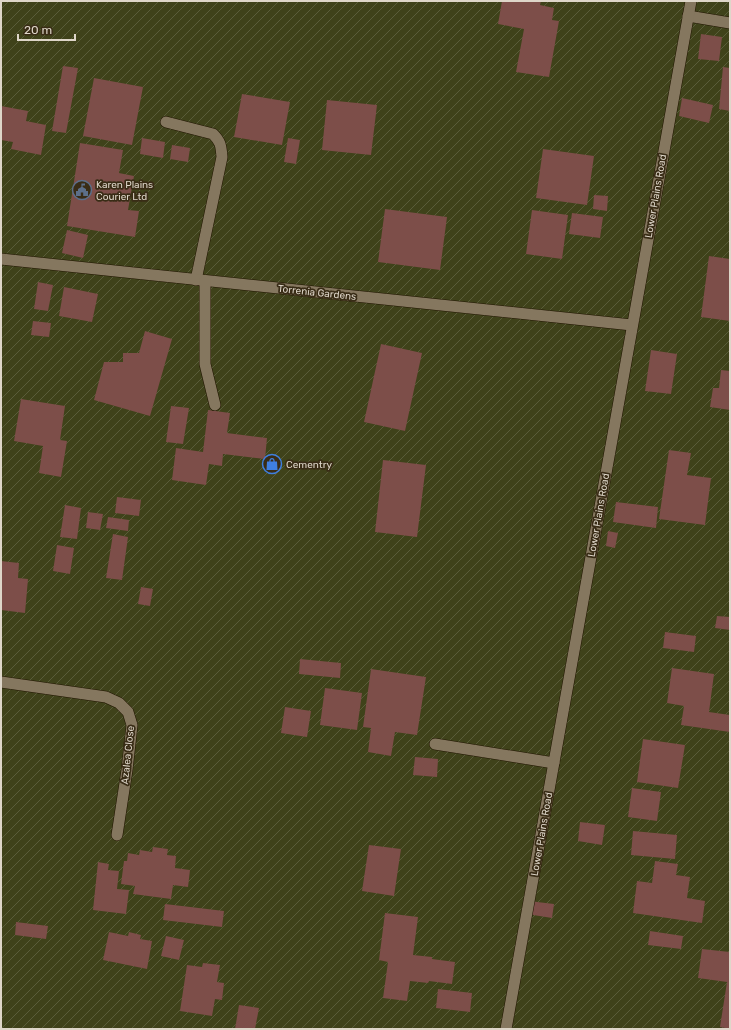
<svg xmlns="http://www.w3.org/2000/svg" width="731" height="1030" font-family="Rubik,sans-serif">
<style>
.garden{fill:url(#garden-furrows)}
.building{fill:#7d4e49}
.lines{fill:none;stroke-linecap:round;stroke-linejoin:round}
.minor-casing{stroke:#201401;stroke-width:12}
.minor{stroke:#85775f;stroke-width:11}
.labels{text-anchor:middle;stroke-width:3.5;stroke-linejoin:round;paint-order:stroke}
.poi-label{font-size:10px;fill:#ded6c9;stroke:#392c16;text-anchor:start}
.street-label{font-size:10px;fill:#ded6c9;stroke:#392c16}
</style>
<defs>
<pattern id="garden-furrows" width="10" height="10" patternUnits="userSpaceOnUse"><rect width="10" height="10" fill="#3f421a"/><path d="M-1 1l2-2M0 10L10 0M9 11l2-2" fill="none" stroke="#5a5d3a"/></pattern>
</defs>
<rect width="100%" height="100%" fill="#392c16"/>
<rect class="garden" x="1" y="1" width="729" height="1028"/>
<g class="building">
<polygon points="502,1 541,1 540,5 554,8 552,20 559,21 549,77 516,72 524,29 498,24"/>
<polygon points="701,34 722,37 719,61 698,59"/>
<polygon points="63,66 78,68 66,133 52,131"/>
<polygon points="723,67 730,68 730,111 719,109"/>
<polygon points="94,78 143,87 132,145 83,136"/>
<polygon points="242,94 290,102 282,145 234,137"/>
<polygon points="682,98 713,105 709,123 679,116"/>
<polygon points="327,100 377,105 371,155 322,150"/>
<polygon points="1,106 28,111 26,121 46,125 41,155 11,149 13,142 1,140"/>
<polygon points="142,138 165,142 163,158 140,154"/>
<polygon points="288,138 300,140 296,164 284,162"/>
<polygon points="80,143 123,150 119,173 134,176 128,210 139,211 135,237 67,226"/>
<polygon points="172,145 190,148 188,162 170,159"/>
<polygon points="543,149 594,156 587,205 536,198"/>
<polygon points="594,195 608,196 607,211 593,209"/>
<polygon points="385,209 447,217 440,270 378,262"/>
<polygon points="532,210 568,215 562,259 526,254"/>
<polygon points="572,213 603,217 600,238 569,234"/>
<polygon points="67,230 88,235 83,258 62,253"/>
<polygon points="709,256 730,259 730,321 701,317"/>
<polygon points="38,282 53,285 48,311 34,309"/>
<polygon points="64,287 98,294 92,322 59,316"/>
<polygon points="33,321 51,323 49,337 31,335"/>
<polygon points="145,331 172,339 150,416 94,400 104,362 123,362 123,353 139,353"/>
<polygon points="381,344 422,353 405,431 364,422"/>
<polygon points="651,350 677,354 671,394 645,391"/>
<polygon points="721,370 730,371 730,410 710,407 713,388 719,388"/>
<polygon points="21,399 65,406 60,440 67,441 61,477 39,473 43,446 14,441"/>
<polygon points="171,406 189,408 183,444 166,442"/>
<polygon points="208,410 230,413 227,433 267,438 265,459 223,454 222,466 209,464 206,485 172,480 176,448 203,452"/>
<polygon points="669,450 691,453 687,475 711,478 705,525 659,519"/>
<polygon points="383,460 426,465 417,537 375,532"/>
<polygon points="117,497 141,500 139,516 115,513"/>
<polygon points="616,502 658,507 656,528 613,522"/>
<polygon points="65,505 81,508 77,539 60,537"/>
<polygon points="88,512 103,514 100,530 86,528"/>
<polygon points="108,517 129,520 128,531 106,528"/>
<polygon points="608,531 618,533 615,548 606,546"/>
<polygon points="113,534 128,537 122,580 106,578"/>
<polygon points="57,545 74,548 70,574 53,571"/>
<polygon points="1,561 19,563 18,578 28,579 25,613 1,610"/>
<polygon points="141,587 153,589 150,606 138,604"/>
<polygon points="717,616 730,617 730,630 715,628"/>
<polygon points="665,632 696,636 694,652 663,648"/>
<polygon points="300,659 341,663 340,678 299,674"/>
<polygon points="672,668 714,674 709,712 730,715 730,732 681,725 684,706 667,703"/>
<polygon points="371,669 426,677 417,735 395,732 391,756 368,752 371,728 363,727"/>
<polygon points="325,688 362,693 357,730 320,725"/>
<polygon points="285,707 311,711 307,737 281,733"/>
<polygon points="643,739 685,745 678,788 637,782"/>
<polygon points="415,757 438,759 437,777 413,775"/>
<polygon points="632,788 661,792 657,821 628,817"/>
<polygon points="580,822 605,825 602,845 578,841"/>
<polygon points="633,831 677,835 675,859 631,855"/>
<polygon points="369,845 401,849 394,896 362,891"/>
<polygon points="153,847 168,849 167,855 176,856 175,868 190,870 188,887 173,885 171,899 133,894 135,886 121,884 124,861 127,861 128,853 139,855 140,850 152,852"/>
<polygon points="655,861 678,864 676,875 690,877 687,898 705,901 702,923 633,913 637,881 652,883"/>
<polygon points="98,862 109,864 108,870 119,871 117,889 129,890 126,914 93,910"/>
<polygon points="529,901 554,904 552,918 527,914"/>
<polygon points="165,904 224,911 222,927 163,920"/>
<polygon points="385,913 418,917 413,955 432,957 432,959 455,962 452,984 429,981 428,983 410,981 407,1001 383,998 388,962 379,960"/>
<polygon points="16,922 48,926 46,939 15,935"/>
<polygon points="650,931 683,936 681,949 648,945"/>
<polygon points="109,932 128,936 129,932 141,935 140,939 152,941 147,969 103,960"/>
<polygon points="166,936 184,940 179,960 161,956"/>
<polygon points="702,949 730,952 730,1029 720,1027 727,982 698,978"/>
<polygon points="203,963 220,965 217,982 224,983 222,1000 215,999 212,1016 180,1011 187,965 202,967"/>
<polygon points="438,989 472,993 470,1012 436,1008"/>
<polygon points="239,1005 259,1008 255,1029 235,1029"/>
</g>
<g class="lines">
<defs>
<g id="minor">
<polyline points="688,16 730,23"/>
<path d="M166 122 213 134C221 142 221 146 222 157L196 280"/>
<polyline points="1,259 632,325"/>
<polyline points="205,281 205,364 215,405"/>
<polyline points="1,682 106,697 119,703 128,712 132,725 127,770 117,835"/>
<polyline points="435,744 554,763"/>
<polyline points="506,1029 691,1"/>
</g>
</defs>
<use href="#minor" class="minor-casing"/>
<use href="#minor" class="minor"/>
</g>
<defs>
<symbol id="civic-ring" viewBox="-11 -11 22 22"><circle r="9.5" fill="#392c16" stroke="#5c6f8a" stroke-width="1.5"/><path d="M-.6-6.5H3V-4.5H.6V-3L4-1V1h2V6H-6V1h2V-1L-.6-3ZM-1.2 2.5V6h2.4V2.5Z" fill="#5c6f8a"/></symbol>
<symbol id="shop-ring" viewBox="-11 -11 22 22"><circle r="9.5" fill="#392c16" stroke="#3f7fe0" stroke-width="1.5"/><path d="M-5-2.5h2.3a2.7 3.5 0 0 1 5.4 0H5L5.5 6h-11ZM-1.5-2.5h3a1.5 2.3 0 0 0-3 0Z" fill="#3f7fe0"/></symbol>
</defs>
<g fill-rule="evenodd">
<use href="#civic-ring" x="71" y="179" width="22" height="22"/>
<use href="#shop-ring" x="261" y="453" width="22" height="22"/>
</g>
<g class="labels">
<g class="poi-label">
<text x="96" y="188">Karen Plains<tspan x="96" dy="12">Courier Ltd</tspan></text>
<text x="286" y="468">Cementry</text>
</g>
<g class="street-label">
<text transform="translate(655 196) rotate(-80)" y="4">Lower Plains Road</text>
<text transform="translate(317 292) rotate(6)" y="4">Torrenia Gardens</text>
<text transform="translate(598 515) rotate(-80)" y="4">Lower Plains Road</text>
<text transform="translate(127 755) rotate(-84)" y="4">Azalea Close</text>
<text transform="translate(541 834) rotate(-80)" y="4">Lower Plains Road</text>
</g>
</g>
<rect width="731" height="1030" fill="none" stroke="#ded6c9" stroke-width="4"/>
<path d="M18 34v6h57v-6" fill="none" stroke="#ded6c9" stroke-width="2"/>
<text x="24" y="34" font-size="12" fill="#ded6c9" stroke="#392c16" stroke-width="3" paint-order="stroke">20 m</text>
</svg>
